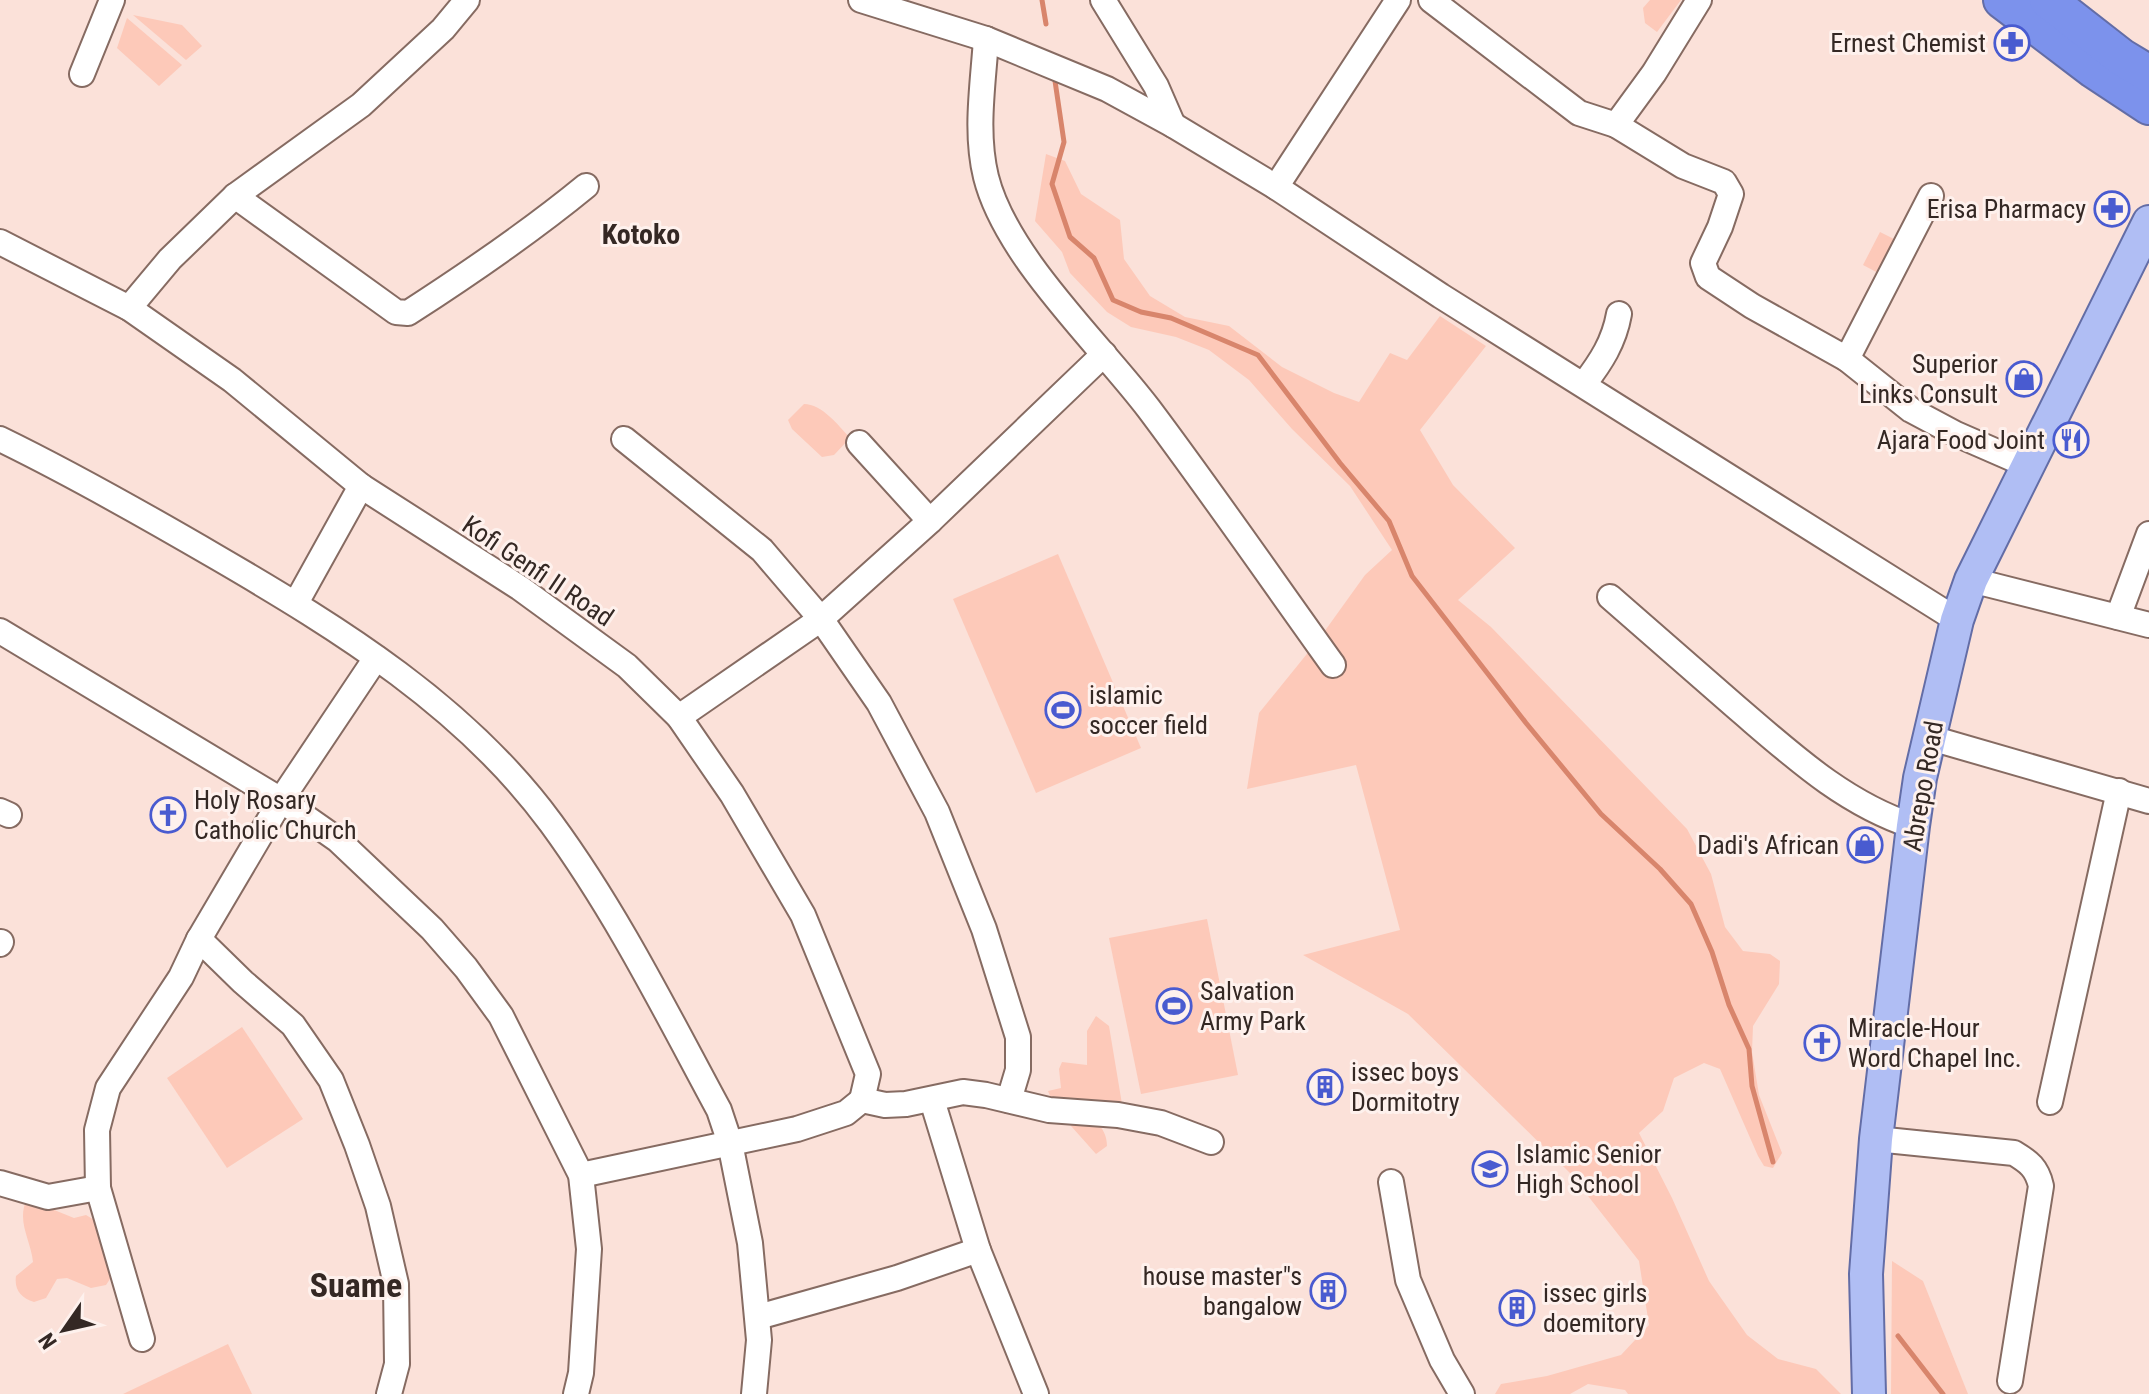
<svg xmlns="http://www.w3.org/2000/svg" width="2149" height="1394" font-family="'Roboto Condensed',sans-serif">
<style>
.green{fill:#fdc9b9}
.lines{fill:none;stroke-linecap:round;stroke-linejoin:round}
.stream{stroke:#d8856c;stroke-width:5}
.minor-casing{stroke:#866b62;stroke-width:28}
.major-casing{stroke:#636da6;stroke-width:36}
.highway-casing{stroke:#636da6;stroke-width:40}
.minor{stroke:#fff;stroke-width:24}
.major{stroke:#b0bef4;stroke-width:32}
.highway{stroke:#7c92ec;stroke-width:36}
.labels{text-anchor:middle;stroke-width:6;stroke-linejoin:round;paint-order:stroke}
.poi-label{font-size:26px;fill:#342824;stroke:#fef1ed;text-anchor:start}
.street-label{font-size:26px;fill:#342824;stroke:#fef1ed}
.neighbourhood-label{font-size:28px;font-weight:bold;fill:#342824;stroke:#fef1ed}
.district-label{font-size:34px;font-weight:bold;fill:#342824;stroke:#fef1ed}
</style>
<rect width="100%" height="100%" fill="#fbe1d9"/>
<g class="green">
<polygon points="1650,0 1681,0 1657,32 1645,23 1643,8"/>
<polygon points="133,15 182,25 202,46 186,60"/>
<polygon points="127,18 182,65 159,86 117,48"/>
<polygon points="1046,154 1065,161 1081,194 1120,220 1124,259 1150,296 1185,317 1229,326 1282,367 1334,393 1359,402 1390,353 1407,360 1440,316 1486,346 1420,430 1453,485 1515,548 1458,600 1491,627 1687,829 1711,874 1725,927 1743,951 1770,954 1780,961 1779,984 1753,1026 1752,1052 1759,1095 1782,1153 1773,1168 1764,1166 1758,1156 1720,1069 1704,1063 1674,1078 1663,1111 1639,1133 1672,1198 1709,1281 1747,1335 1778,1359 1816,1369 1841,1394 1628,1394 1625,1390 1588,1384 1570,1394 1495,1394 1501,1384 1547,1376 1621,1355 1649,1325 1639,1261 1570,1173 1408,1014 1303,955 1400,930 1356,765 1247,789 1259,713 1319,639 1365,575 1392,550 1350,486 1292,429 1249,380 1209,350 1176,337 1131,327 1107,312 1070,273 1062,252 1035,221"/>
<polygon points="1880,232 1900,242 1882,275 1863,265"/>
<path d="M804 404C822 404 838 425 850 438L834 455 822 457 792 429 788 420Z"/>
<polygon points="1058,554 1141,748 1036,793 953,599"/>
<polygon points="1207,919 1238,1075 1141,1094 1109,938"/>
<path d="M1096 1016 1109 1026 1123 1110H1110L1101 1100 1089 1107C1094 1124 1107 1127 1107 1146L1096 1154 1055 1108 1048 1091 1061 1088 1059 1069 1062 1062 1087 1065V1031Z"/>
<polygon points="242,1027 303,1119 227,1168 167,1078"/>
<path d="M27 1199 74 1218 86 1215 96 1221 112 1276 106 1285 91 1288 67 1278 57 1279 46 1298 34 1302C21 1298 14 1290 16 1276L33 1262C31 1240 16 1221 27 1199Z"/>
<polygon points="1892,1261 1923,1281 1968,1394 1891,1394"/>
<polygon points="228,1344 252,1394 123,1394"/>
</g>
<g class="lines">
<g class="stream">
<polyline points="1042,0 1046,24"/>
<polyline points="1055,81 1064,142 1052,184 1070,237 1094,258 1113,300 1141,312 1171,318 1258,355 1340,463 1389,521 1412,576 1526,723 1601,814 1660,869 1691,904 1712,952 1729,1005 1749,1049 1752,1086 1773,1162"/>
<polyline points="1898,1336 1943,1394"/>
</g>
<defs>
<g id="minor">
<polyline points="861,0 986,39 1107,89 1173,125 1276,187 1441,296 1957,620"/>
<polyline points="1103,0 1156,86 1173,125"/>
<polyline points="1431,0 1579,113 1616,125 1654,73 1699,0"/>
<path d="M986 39C983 85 975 132 986 177 1006 257 1099 343 1149 409 1212 493 1272 580 1333 665"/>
<polyline points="82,74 112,0"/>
<polyline points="1616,125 1683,166 1724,182 1731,194 1720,227 1703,263 1708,277 1752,306 1847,359 1911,410 1956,434 2027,465"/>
<polyline points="1276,187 1398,0"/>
<path d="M235 196 396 312 408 313C470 273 530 232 586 186"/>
<polyline points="0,242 129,308 232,380 361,486 520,588 627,666 679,717 732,794 803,915 868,1074 862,1100"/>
<polyline points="129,308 170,259 235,196 361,105 443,29 467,0"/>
<polyline points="1847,359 1931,196"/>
<path d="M1584 384C1601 362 1614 342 1619 314"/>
<path d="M0 439C74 475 146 516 218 558 340 629 466 707 551 823 617 913 666 1012 719 1110L730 1143 750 1243 759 1340 754 1394"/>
<polyline points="624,439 762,550 821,619 879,703 937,812 984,929 1018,1037 1018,1070 1009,1100"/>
<polyline points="859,443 930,521"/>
<polyline points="1971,580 2149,625"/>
<path d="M1610 597C1652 634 1694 670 1736 707 1791 754 1843 803 1913 826"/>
<polyline points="296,603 361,486"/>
<polyline points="2118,617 2149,534"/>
<polyline points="0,631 281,800 338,840 432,929 466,968 501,1016 581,1175 589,1249 581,1373 576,1394"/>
<polyline points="679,717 821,619 930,521 1104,354"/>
<polyline points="1931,738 2149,801"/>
<polyline points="0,811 9,815"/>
<polyline points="199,939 243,982 293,1025 331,1080 357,1145 378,1206 396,1284 397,1364 389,1394"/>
<polyline points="0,944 1,942"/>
<polyline points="932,1100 978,1250 1036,1394"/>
<polyline points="2050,1102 2119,791"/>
<path d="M1876 1139 2014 1153C2029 1162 2037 1168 2041 1186L2010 1381"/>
<polyline points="581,1175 797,1129 846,1113 862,1100 885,1105 906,1104 963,1092 986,1095 1049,1110 1118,1115 1161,1123 1211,1142"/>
<polyline points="1391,1182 1408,1280 1442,1360 1462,1394"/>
<polyline points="0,1183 48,1197 98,1188"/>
<polyline points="758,1317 897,1278 978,1250"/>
<polyline points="142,1339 98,1188 97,1130 108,1088 181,977 199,939 281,800 376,658"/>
</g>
<polyline id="major" points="1869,1394 1866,1274 1876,1139 1913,826 1920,778 1957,620 1971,580 2149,222"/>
<g id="highway">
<polyline points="2002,0 2093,69 2149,106"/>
<polyline points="2048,0 2121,57 2149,74"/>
</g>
</defs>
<use href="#minor" class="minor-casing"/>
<use href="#major" class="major-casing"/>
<use href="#highway" class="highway-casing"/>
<use href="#minor" class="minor"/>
<use href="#major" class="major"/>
<use href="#highway" class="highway"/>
</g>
<defs>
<symbol id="pharmacy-ring" viewBox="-11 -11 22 22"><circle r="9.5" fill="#fef1ed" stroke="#495bd0" stroke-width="1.5"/><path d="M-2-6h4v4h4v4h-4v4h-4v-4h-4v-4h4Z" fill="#495bd0"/></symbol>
<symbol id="shop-ring" viewBox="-11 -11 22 22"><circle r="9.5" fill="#fef1ed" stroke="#495bd0" stroke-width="1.5"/><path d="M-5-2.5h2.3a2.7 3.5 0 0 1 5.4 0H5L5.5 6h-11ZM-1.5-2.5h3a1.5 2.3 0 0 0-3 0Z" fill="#495bd0"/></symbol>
<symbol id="restaurant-ring" viewBox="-11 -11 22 22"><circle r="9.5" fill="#fef1ed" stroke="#495bd0" stroke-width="1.5"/><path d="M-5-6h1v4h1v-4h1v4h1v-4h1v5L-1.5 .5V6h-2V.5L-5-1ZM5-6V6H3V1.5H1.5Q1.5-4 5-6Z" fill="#495bd0"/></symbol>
<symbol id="stadium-ring" viewBox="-11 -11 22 22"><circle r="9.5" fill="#fef1ed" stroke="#495bd0" stroke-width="1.5"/><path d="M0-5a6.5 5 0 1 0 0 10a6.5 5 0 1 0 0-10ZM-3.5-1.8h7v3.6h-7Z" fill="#495bd0"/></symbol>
<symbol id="church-ring" viewBox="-11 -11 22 22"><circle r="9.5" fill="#fef1ed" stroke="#495bd0" stroke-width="1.5"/><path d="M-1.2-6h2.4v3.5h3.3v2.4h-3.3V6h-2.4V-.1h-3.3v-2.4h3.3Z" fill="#495bd0"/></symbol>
<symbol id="building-ring" viewBox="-11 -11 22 22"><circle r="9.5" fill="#fef1ed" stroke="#495bd0" stroke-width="1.5"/><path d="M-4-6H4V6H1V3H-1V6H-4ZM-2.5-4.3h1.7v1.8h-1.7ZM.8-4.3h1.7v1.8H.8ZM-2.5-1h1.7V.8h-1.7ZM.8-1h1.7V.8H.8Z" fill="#495bd0"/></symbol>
<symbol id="school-ring" viewBox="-11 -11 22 22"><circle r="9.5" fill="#fef1ed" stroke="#495bd0" stroke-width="1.5"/><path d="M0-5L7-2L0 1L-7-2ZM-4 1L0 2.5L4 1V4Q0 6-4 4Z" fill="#495bd0"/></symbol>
</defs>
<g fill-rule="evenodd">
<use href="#pharmacy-ring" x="1992" y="23" width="40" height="40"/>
<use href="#pharmacy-ring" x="2092" y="189" width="40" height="40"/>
<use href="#shop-ring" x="2004" y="359" width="40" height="40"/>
<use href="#restaurant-ring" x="2051" y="420" width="40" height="40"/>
<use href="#stadium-ring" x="1043" y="690" width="40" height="40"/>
<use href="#church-ring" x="148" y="795" width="40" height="40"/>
<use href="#shop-ring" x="1845" y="825" width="40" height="40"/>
<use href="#stadium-ring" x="1154" y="986" width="40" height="40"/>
<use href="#church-ring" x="1802" y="1023" width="40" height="40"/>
<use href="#building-ring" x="1305" y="1067" width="40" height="40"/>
<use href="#school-ring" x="1470" y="1149" width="40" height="40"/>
<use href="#building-ring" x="1308" y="1271" width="40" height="40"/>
<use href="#building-ring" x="1497" y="1288" width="40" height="40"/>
</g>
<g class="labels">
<g class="poi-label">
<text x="1986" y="52" text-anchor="end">Ernest Chemist</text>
<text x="2086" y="218" text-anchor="end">Erisa Pharmacy</text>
<text x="1998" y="373" text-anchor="end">Superior<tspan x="1998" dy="30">Links Consult</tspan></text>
<text x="2045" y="449" text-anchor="end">Ajara Food Joint</text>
<text x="1089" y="704">islamic<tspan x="1089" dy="30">soccer field</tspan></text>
<text x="194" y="809">Holy Rosary<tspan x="194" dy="30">Catholic Church</tspan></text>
<text x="1839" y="854" text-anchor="end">Dadi's African</text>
<text x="1200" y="1000">Salvation<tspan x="1200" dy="30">Army Park</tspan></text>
<text x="1848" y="1037">Miracle-Hour<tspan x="1848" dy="30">Word Chapel Inc.</tspan></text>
<text x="1351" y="1081">issec boys<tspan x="1351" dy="30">Dormitotry</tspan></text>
<text x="1516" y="1163">Islamic Senior<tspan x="1516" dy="30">High School</tspan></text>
<text x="1302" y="1285" text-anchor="end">house master"s<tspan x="1302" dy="30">bangalow</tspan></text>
<text x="1543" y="1302">issec girls<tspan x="1543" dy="30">doemitory</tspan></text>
</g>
<g class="street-label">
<text transform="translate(538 571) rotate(34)" y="9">Kofi Genfi II Road</text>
<text transform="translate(1923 786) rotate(-80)" y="9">Abrepo Road</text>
</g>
<g class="neighbourhood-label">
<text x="641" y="244">Kotoko</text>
</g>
<g class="district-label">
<text x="356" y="1297">Suame</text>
</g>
</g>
<g transform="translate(64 1330) rotate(236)" stroke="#fef1ed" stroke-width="6" paint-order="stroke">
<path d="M0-6L14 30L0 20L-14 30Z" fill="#342824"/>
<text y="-12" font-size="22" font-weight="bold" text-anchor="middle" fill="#342824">N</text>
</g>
</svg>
